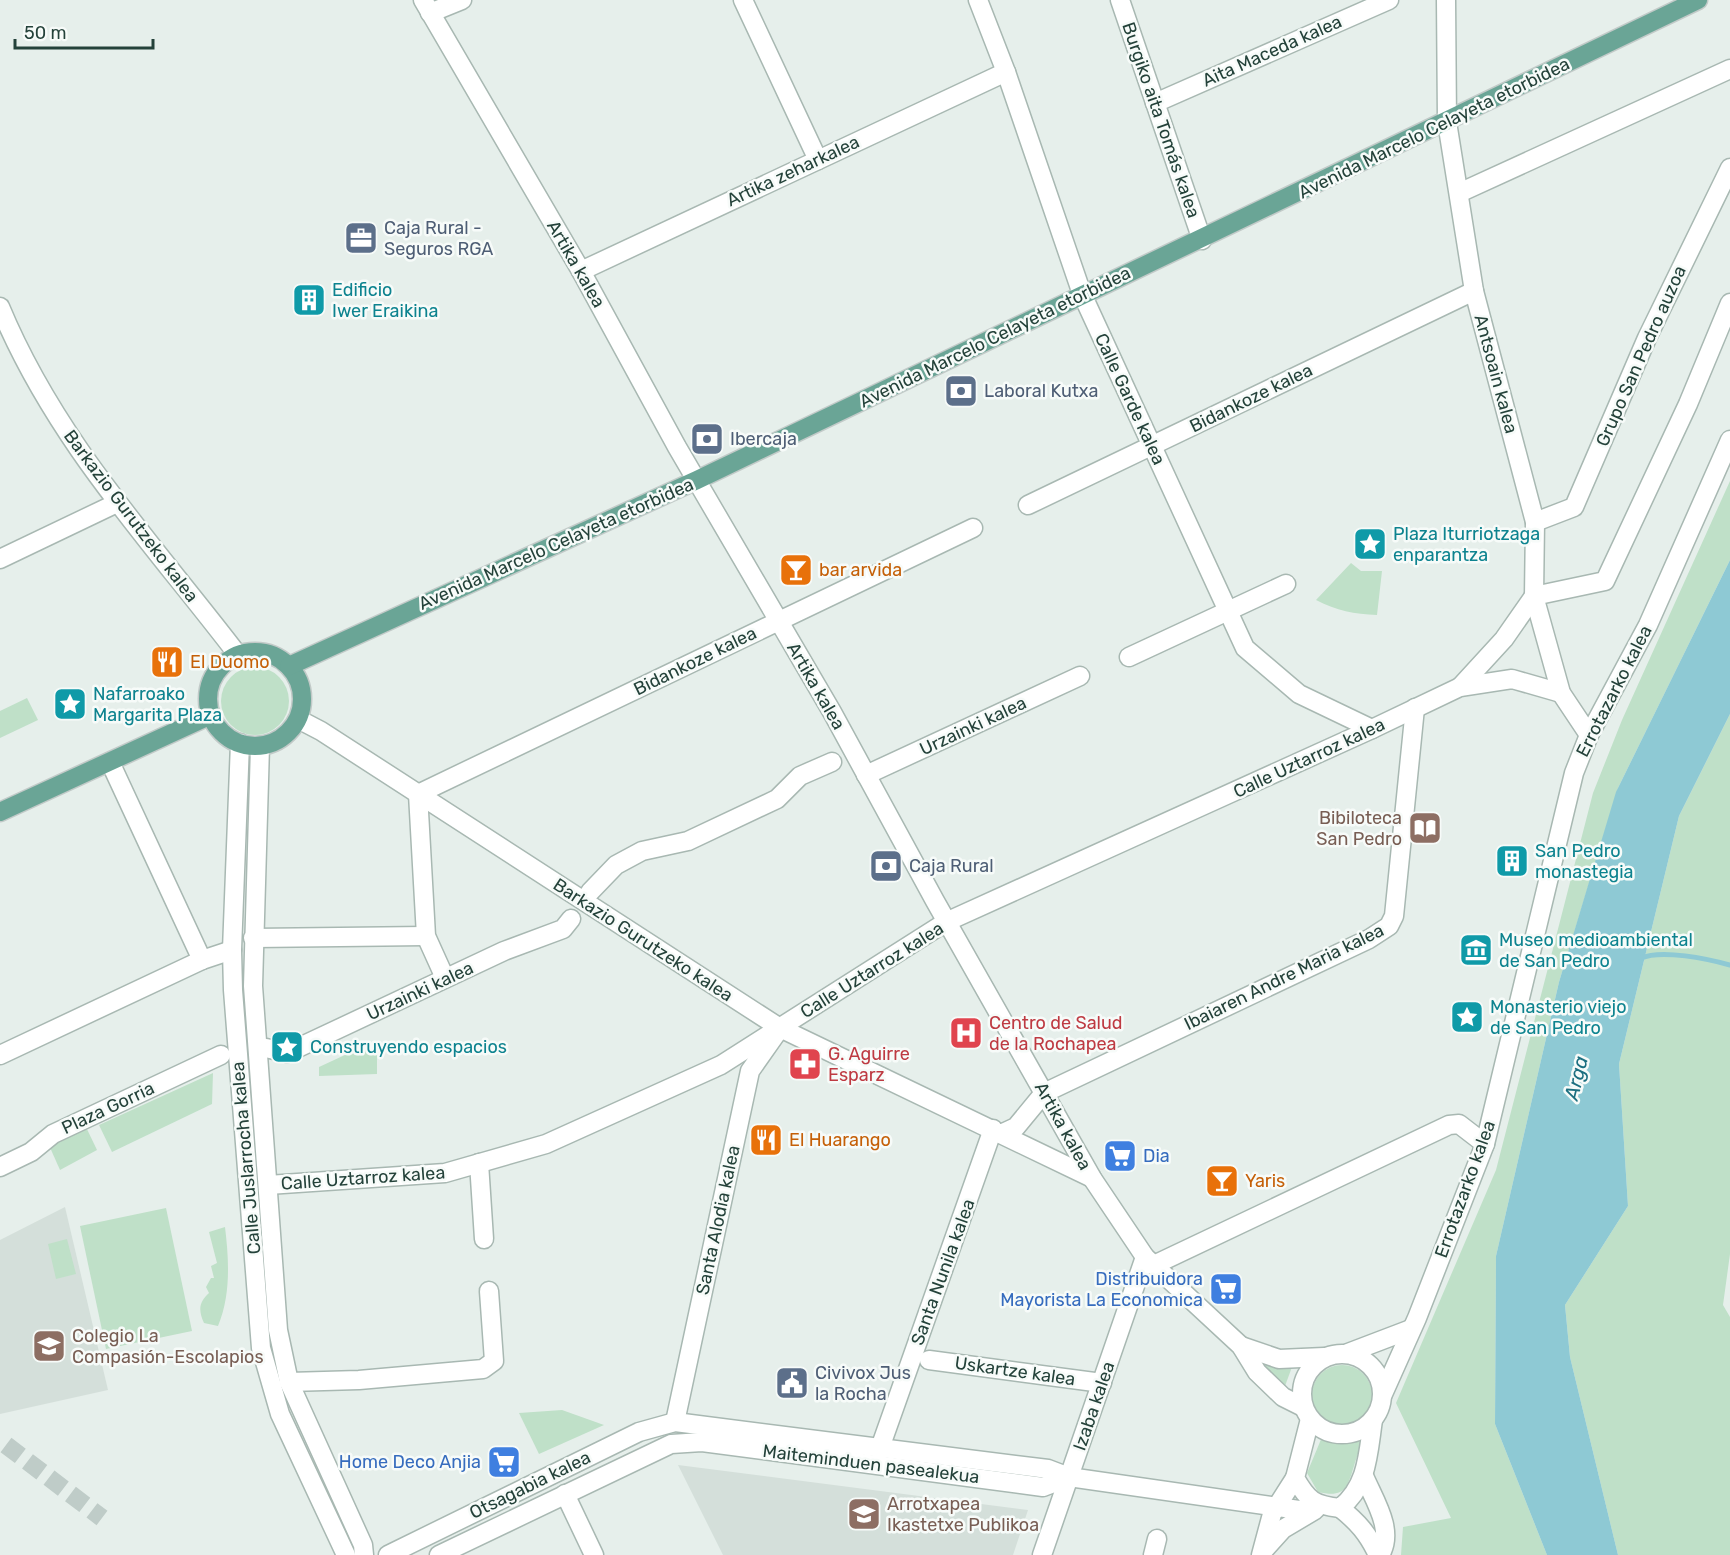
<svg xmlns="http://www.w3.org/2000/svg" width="1730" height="1555" font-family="Rubik,sans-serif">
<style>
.built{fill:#d4dfda}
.green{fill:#bfe0c8}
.water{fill:#8ec9d4}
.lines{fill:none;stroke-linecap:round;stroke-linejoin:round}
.stream{stroke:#8ec9d4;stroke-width:5}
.minor-tunnel{stroke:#bfccc8;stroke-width:18;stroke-dasharray:18 9;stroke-linecap:butt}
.minor-casing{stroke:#a8b8b2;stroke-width:21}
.major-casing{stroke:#c2cac8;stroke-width:21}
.minor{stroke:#fff;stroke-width:18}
.major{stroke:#6aa596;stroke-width:18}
.labels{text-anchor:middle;stroke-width:5;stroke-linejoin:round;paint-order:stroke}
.street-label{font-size:18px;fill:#24423a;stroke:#f7fbf9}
.service-label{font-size:18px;fill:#4e5e75;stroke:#f7fbf9;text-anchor:start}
.culture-label{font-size:18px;fill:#0d838f;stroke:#f7fbf9;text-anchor:start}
.food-label{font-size:18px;fill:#c56008;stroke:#f7fbf9;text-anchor:start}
.education-label{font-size:18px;fill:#785e54;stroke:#f7fbf9;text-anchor:start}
.health-label{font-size:18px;fill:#be3a42;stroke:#f7fbf9;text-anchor:start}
.shop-label{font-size:18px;fill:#366cbe;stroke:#f7fbf9;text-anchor:end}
.water-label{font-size:20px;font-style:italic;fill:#1c6f80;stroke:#f7fbf9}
</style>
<rect width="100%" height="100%" fill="#e6efeb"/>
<g class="built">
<polygon points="65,1207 108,1390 0,1414 0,1240"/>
<polygon points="678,1465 1028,1510 1013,1555 723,1555"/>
</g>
<g class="green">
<polygon points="1730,481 1730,560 1618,788 1559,982 1496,1256 1495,1424 1547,1555 1401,1555 1403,1527 1451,1518 1396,1403 1496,1170 1593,793 1622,720"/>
<path d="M1351 563 1361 571H1382L1377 615C1354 614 1337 611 1316 600Z"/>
<circle cx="255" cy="701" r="34"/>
<polygon points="27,698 38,720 0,738 0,711"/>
<polygon points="1730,714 1730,1254 1723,1305 1730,1317 1730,1555 1618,1555 1570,1357 1565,1305 1628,1206 1619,1064 1679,816"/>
<polygon points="360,1048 377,1048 377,1074 319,1076 319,1067"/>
<polygon points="213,1073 212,1104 112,1152 99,1125"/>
<polygon points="85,1125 97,1150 60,1170 48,1143"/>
<polygon points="166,1208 192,1331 106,1349 80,1226"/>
<path d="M225 1227C229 1260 231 1295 218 1326L204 1323C198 1310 199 1302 209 1293L206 1287 211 1278H214L211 1266 217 1263 209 1232Z"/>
<polygon points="67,1239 76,1274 56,1279 48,1244"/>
<polygon points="1262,1360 1292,1367 1285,1386 1263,1368"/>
<circle cx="1342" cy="1395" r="30"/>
<polygon points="562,1410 604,1425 539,1454 519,1413"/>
<path d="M1322 1437H1361C1361 1448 1357 1455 1354 1466 1347 1489 1344 1498 1318 1492L1307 1473Z"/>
</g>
<polygon class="water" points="1730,560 1730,714 1679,816 1619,1064 1628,1206 1565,1305 1570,1357 1618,1555 1547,1555 1495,1424 1496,1256 1559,982 1616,792"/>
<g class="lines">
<path class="stream" d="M1641 958C1662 949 1708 959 1730 965"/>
<polyline class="minor-tunnel" points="6,1445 102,1518"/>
<defs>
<g id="minor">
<polyline points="423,0 581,271 677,447 832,712 935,901 1092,1178 1145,1257 1241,1346 1257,1372 1283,1397 1303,1407"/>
<polyline points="743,0 818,160"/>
<polyline points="978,0 1006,72 1082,294 1245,648 1299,694 1372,729"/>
<polyline points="1120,0 1202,240"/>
<polyline points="1446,0 1447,122 1474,291 1535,522 1534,596 1561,693 1589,735"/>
<polyline points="430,13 462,0"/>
<polyline points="1155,103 1389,0"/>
<polyline points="1459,193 1730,69"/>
<polyline points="581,271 1006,72"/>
<path d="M0 307C56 442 151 541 238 655"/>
<polyline points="1028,505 1474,291"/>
<polyline points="1535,522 1574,507 1647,338 1730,168"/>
<polyline points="0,559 117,503"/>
<polyline points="1129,657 1286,584"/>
<polyline points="1460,687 1504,639 1534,596 1605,581 1688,404 1730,303"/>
<polyline points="298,719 321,731 780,1028 1092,1178"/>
<polyline points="240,743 232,950 233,990 261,1348 280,1414 346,1555"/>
<polyline points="260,746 253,986 278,1330 289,1382 363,1545 364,1555"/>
<polyline points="110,762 202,960"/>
<polyline points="866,775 1080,676"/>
<polyline points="590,892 616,865 642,851 688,841 777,799 800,776 832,762"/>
<polyline points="253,938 426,936"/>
<polyline points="445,978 426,936 418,794 973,528"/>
<polyline points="266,1048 287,1053 504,951 563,929 571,919"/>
<polyline points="0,1055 202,960 232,950"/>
<polyline points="1003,1133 1016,1127 1044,1093 1369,939 1389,926 1394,916 1415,708"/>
<polyline points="479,1163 484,1239"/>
<polyline points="0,1167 31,1152 53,1134 221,1055"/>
<polyline points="268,1185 445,1173 546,1144 721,1065 946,922 1372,729 1460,687 1512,679 1561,693"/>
<polyline points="1154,1265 1449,1125 1459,1124 1485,1144"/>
<polyline points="1241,1346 1279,1359 1324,1357"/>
<polyline points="1348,1353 1411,1329"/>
<circle cx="1342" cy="1394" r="40"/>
<polyline points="929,1360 1102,1383"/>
<polyline points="289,1382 359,1380 483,1369 494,1361 489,1291"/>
<polyline points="1383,1394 1417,1318 1485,1144 1574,773 1589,735 1648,625 1730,440"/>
<path d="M1310 1419 1295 1478C1308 1501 1314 1505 1340 1508 1368 1486 1368 1453 1373 1420"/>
<polyline points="675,1422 750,1071 776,1034"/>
<polyline points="880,1448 993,1129"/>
<path d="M1364 1476C1374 1500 1395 1530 1380 1555"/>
<polyline points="565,1494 594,1555"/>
<path d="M1340 1508C1358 1522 1368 1534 1378 1555"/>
<polyline points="1264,1550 1283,1529 1315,1510"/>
<polyline points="388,1555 639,1432 675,1422 1048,1469 1069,1477 1299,1510 1320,1506"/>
<polyline points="439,1555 671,1444 702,1442 1043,1487 1069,1477"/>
<polyline points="1042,1555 1145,1257"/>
<polyline points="1153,1555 1157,1539"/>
<polyline points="1261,1555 1272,1514 1295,1478"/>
</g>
<g id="major">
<circle cx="255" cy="699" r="47"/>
<polyline points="289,666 697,480 1698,0"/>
<polyline points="0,812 211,715"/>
</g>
</defs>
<use href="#minor" class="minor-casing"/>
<use href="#major" class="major-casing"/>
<use href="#minor" class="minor"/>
<use href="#major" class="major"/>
</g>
<defs>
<symbol id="office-square" viewBox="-11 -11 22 22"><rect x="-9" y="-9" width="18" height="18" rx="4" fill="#5c6f8a" stroke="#f7fbf9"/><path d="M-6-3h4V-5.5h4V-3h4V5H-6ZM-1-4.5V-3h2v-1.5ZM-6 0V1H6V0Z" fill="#fff"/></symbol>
<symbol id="building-square" viewBox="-11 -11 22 22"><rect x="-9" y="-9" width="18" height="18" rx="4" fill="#0f9aa8" stroke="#f7fbf9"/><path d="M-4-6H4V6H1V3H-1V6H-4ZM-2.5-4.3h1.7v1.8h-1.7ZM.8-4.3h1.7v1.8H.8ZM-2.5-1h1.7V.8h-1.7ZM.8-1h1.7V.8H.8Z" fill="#fff"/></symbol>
<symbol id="bank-square" viewBox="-11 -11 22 22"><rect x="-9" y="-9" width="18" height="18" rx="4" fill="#5c6f8a" stroke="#f7fbf9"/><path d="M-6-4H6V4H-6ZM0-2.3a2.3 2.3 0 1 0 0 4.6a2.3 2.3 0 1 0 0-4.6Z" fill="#fff"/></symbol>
<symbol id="sight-square" viewBox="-11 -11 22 22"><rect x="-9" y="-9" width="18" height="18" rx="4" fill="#0f9aa8" stroke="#f7fbf9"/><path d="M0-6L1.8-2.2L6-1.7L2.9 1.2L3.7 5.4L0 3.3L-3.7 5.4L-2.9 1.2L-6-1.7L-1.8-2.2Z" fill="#fff"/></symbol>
<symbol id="bar-square" viewBox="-11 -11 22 22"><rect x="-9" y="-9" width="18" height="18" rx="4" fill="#e8710a" stroke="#f7fbf9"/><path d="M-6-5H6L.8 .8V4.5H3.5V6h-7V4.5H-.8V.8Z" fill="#fff"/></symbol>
<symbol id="restaurant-square" viewBox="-11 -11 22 22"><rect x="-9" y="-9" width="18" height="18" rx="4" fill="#e8710a" stroke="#f7fbf9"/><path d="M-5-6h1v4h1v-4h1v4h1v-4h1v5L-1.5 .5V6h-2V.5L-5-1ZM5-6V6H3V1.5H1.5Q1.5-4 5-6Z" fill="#fff"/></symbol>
<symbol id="library-square" viewBox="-11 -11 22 22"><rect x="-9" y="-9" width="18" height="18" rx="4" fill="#8d6e63" stroke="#f7fbf9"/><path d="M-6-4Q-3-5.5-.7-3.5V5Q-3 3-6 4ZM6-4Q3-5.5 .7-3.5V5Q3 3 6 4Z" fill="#fff"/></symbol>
<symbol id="museum-square" viewBox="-11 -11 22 22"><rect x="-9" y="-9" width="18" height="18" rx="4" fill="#0f9aa8" stroke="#f7fbf9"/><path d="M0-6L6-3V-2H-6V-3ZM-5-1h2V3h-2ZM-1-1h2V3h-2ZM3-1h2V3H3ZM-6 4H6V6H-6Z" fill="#fff"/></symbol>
<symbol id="hospital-square" viewBox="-11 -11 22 22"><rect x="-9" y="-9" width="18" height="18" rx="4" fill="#e0444e" stroke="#f7fbf9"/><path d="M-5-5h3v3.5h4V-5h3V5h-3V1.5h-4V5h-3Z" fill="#fff"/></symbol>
<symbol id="pharmacy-square" viewBox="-11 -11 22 22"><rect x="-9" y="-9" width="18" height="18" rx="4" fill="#e0444e" stroke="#f7fbf9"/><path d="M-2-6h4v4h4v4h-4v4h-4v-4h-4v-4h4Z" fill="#fff"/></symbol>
<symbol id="supermarket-square" viewBox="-11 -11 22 22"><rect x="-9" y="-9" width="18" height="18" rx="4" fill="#3f7fe0" stroke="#f7fbf9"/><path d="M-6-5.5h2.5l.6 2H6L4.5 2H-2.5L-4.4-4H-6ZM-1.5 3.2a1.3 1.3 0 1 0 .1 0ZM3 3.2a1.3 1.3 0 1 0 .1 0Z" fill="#fff"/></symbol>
<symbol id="school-square" viewBox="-11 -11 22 22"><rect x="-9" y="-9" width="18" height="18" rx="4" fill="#8d6e63" stroke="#f7fbf9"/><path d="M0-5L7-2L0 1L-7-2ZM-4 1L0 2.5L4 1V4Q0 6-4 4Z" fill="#fff"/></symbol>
<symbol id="civic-square" viewBox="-11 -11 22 22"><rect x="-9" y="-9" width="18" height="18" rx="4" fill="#5c6f8a" stroke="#f7fbf9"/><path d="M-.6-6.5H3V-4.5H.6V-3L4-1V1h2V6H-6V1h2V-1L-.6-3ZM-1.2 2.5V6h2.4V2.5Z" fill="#fff"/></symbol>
</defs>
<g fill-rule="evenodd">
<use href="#office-square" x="342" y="219" width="38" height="38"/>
<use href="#building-square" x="290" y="281" width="38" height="38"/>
<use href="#bank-square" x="942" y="372" width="38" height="38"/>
<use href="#bank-square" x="688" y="420" width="38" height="38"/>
<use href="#sight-square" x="1351" y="525" width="38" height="38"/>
<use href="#bar-square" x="777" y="551" width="38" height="38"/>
<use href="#restaurant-square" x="148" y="643" width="38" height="38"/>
<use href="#sight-square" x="51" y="685" width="38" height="38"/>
<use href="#library-square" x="1406" y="809" width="38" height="38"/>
<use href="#building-square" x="1493" y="842" width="38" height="38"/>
<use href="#bank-square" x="867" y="847" width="38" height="38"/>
<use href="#museum-square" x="1457" y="931" width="38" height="38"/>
<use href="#sight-square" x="1448" y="998" width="38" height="38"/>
<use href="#hospital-square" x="947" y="1014" width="38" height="38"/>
<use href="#sight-square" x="268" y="1028" width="38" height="38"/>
<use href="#pharmacy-square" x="786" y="1045" width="38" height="38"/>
<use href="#restaurant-square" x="747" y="1121" width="38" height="38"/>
<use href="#supermarket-square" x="1101" y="1137" width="38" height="38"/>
<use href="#bar-square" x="1203" y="1162" width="38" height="38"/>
<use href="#supermarket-square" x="1207" y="1270" width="38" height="38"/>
<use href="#school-square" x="30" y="1327" width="38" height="38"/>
<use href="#civic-square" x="773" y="1364" width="38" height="38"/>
<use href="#supermarket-square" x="485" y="1443" width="38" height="38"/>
<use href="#school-square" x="845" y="1495" width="38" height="38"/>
</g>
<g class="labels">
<g class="street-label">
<text transform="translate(1272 51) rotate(-24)" y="6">Aita Maceda kalea</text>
<text transform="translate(1161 120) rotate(71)" y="6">Burgiko aita Tomás kalea</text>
<text transform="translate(1434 128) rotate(-26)" y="6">Avenida Marcelo Celayeta etorbidea</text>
<text transform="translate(793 171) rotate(-25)" y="6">Artika zeharkalea</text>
<text transform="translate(576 264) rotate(60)" y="6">Artika kalea</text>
<text transform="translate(995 337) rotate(-26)" y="6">Avenida Marcelo Celayeta etorbidea</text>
<text transform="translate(1641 356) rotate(-66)" y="6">Grupo San Pedro auzoa</text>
<text transform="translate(1496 374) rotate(75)" y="6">Antsoain kalea</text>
<text transform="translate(1251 398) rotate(-26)" y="6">Bidankoze kalea</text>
<text transform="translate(1130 399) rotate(65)" y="6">Calle Garde kalea</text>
<text transform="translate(131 516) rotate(53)" y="6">Barkazio Gurutzeko kalea</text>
<text transform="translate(556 544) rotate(-24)" y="6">Avenida Marcelo Celayeta etorbidea</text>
<text transform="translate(695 661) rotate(-26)" y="6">Bidankoze kalea</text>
<text transform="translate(816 686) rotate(60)" y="6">Artika kalea</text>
<text transform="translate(1614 691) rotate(-63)" y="6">Errotazarko kalea</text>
<text transform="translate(973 726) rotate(-25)" y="6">Urzainki kalea</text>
<text transform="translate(1309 758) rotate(-25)" y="6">Calle Uztarroz kalea</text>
<text transform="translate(643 940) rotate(33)" y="6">Barkazio Gurutzeko kalea</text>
<text transform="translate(872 970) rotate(-32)" y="6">Calle Uztarroz kalea</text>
<text transform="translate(1284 977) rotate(-26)" y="6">Ibaiaren Andre Maria kalea</text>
<text transform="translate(420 991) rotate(-25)" y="6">Urzainki kalea</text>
<text transform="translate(108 1108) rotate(-25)" y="6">Plaza Gorria</text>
<text transform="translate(1063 1126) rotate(61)" y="6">Artika kalea</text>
<text transform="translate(246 1158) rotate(-95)" y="6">Calle Juslarrocha kalea</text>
<text transform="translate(363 1178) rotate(-4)" y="6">Calle Uztarroz kalea</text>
<text transform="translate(1465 1189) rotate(-70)" y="6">Errotazarko kalea</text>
<text transform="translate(718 1220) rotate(-78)" y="6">Santa Alodia kalea</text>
<text transform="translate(943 1272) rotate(-70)" y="6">Santa Nunila kalea</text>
<text transform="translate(1015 1371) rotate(8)" y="6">Uskartze kalea</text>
<text transform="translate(1094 1406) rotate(-71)" y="6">Izaba kalea</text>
<text transform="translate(871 1464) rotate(7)" y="6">Maiteminduen pasealekua</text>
<text transform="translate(530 1485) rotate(-26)" y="6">Otsagabia kalea</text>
</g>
<g class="service-label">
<text x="384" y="234">Caja Rural -<tspan x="384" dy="21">Seguros RGA</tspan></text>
<text x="984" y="397">Laboral Kutxa</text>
<text x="730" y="445">Ibercaja</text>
<text x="909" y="872">Caja Rural</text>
<text x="815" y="1379">Civivox Jus<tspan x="815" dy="21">la Rocha</tspan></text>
</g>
<g class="culture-label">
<text x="332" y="296">Edificio<tspan x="332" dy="21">Iwer Eraikina</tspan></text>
<text x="1393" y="540">Plaza Iturriotzaga<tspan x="1393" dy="21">enparantza</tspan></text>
<text x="93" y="700">Nafarroako<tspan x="93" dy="21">Margarita Plaza</tspan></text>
<text x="1535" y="857">San Pedro<tspan x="1535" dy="21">monastegia</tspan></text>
<text x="1499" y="946">Museo medioambiental<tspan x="1499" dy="21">de San Pedro</tspan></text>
<text x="1490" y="1013">Monasterio viejo<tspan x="1490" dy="21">de San Pedro</tspan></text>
<text x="310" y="1053">Construyendo espacios</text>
</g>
<g class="food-label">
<text x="819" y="576">bar arvida</text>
<text x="190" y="668">El Duomo</text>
<text x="789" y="1146">El Huarango</text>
<text x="1245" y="1187">Yaris</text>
</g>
<g class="education-label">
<text x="1402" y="824" text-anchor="end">Bibiloteca<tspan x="1402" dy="21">San Pedro</tspan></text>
<text x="72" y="1342">Colegio La<tspan x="72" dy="21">Compasión-Escolapios</tspan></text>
<text x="887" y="1510">Arrotxapea<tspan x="887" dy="21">Ikastetxe Publikoa</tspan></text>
</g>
<g class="health-label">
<text x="989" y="1029">Centro de Salud<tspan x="989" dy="21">de la Rochapea</tspan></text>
<text x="828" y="1060">G. Aguirre<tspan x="828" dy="21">Esparz</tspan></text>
</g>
<g class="shop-label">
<text x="1143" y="1162" text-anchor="start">Dia</text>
<text x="1203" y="1285">Distribuidora<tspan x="1203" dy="21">Mayorista La Economica</tspan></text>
<text x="481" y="1468">Home Deco Anjia</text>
</g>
<g class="water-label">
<text transform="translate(1576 1078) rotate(-76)" y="7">Arga</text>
</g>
</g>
<path d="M15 39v9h138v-9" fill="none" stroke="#24423a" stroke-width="3"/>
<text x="24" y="39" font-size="18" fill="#24423a" stroke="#f7fbf9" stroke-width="4.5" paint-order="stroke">50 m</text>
</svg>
